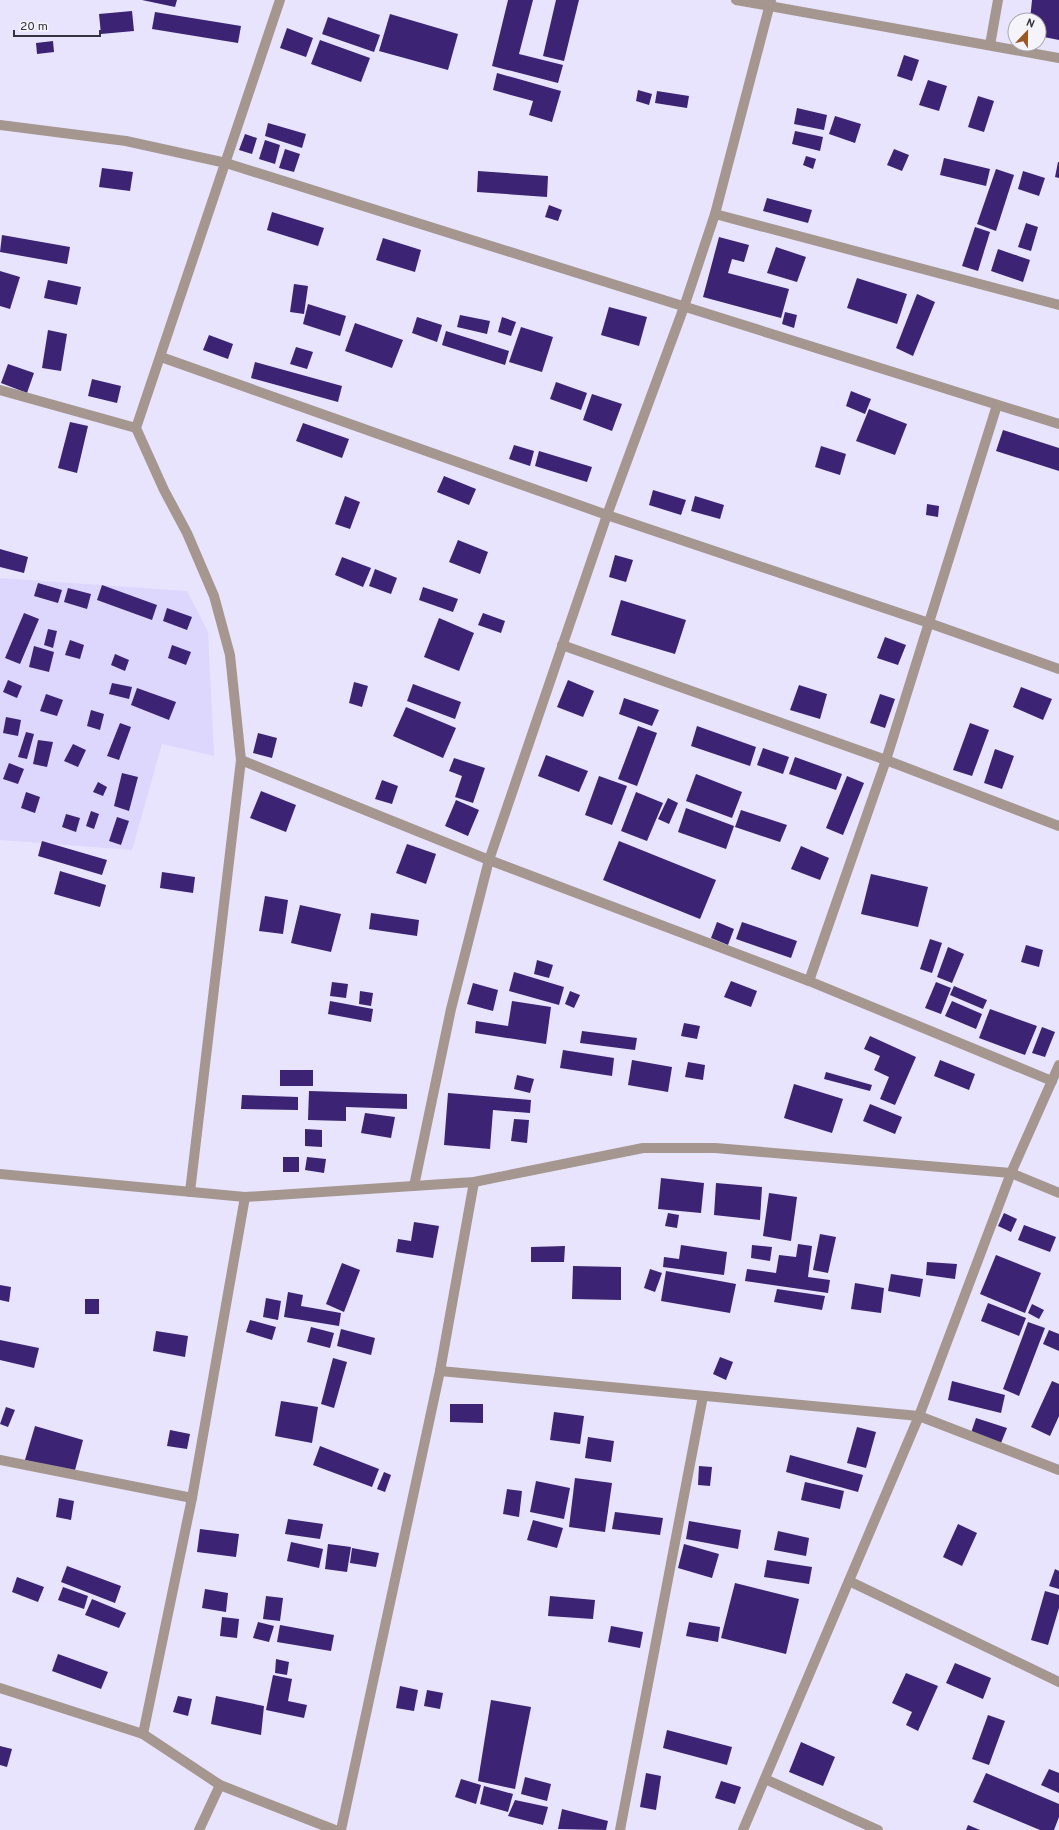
<svg xmlns="http://www.w3.org/2000/svg" width="1059" height="1830" font-family="Overpass,sans-serif">
<style>
.built{fill:#ddd7fe}
.building{fill:#3c2373}
.lines{fill:none;stroke-linecap:round;stroke-linejoin:round}
.minor{stroke:#a5978f;stroke-width:10}
</style>
<rect width="100%" height="100%" fill="#e8e4fe"/>
<polygon class="built" points="0,578 187,591 208,632 214,756 162,744 132,850 0,840"/>
<g class="building">
<polygon points="142,0 177,0 175,7"/>
<polygon points="508,0 533,0 519,54 563,65 558,83 492,66"/>
<polygon points="556,0 579,0 564,61 543,56"/>
<polygon points="1032,0 1059,0 1059,40 1039,36 1039,20 1030,20"/>
<polygon points="132,11 134,31 101,34 99,14"/>
<polygon points="155,12 241,26 238,43 152,29"/>
<polygon points="390,14 458,34 448,70 379,51"/>
<polygon points="328,17 380,35 374,52 322,34"/>
<polygon points="287,28 313,38 306,57 280,48"/>
<polygon points="320,40 370,58 361,82 311,64"/>
<polygon points="53,41 54,52 37,54 36,43"/>
<polygon points="904,55 919,60 912,81 897,76"/>
<polygon points="497,73 561,91 552,122 529,115 533,101 493,90"/>
<polygon points="928,80 947,86 939,111 919,105"/>
<polygon points="638,90 652,94 649,105 636,101"/>
<polygon points="657,91 689,96 687,108 655,103"/>
<polygon points="978,96 994,101 984,132 968,127"/>
<polygon points="797,108 827,115 824,130 794,124"/>
<polygon points="835,116 861,124 855,143 829,134"/>
<polygon points="268,123 306,134 302,148 265,136"/>
<polygon points="795,131 823,137 820,151 792,144"/>
<polygon points="245,134 257,138 252,154 239,150"/>
<polygon points="265,140 280,145 275,164 259,159"/>
<polygon points="285,149 300,154 294,172 279,168"/>
<polygon points="894,149 909,155 902,171 887,165"/>
<polygon points="806,156 816,159 813,169 803,165"/>
<polygon points="944,158 990,169 986,186 940,175"/>
<polygon points="1058,162 1059,162 1059,178 1055,177"/>
<polygon points="102,168 133,172 130,191 99,187"/>
<polygon points="996,169 1014,175 996,231 977,224"/>
<polygon points="478,171 548,176 547,197 477,192"/>
<polygon points="1023,171 1045,178 1039,196 1018,189"/>
<polygon points="767,198 812,210 808,223 763,211"/>
<polygon points="549,205 562,210 558,221 545,217"/>
<polygon points="272,212 324,228 318,246 267,230"/>
<polygon points="1026,223 1038,227 1031,251 1018,247"/>
<polygon points="975,227 990,232 978,271 962,266"/>
<polygon points="2,235 70,247 67,264 0,252"/>
<polygon points="719,237 749,245 744,262 732,259 728,273 789,289 781,318 703,297"/>
<polygon points="383,238 421,250 415,272 376,260"/>
<polygon points="776,247 806,257 797,282 767,273"/>
<polygon points="998,249 1030,260 1023,282 991,271"/>
<polygon points="0,271 20,277 10,309 0,306"/>
<polygon points="857,278 907,294 897,324 847,308"/>
<polygon points="48,280 81,287 77,305 44,298"/>
<polygon points="294,284 308,286 304,314 290,312"/>
<polygon points="917,294 935,302 913,356 896,348"/>
<polygon points="308,304 346,316 340,336 303,324"/>
<polygon points="609,307 647,317 639,346 601,335"/>
<polygon points="785,312 797,315 794,328 782,324"/>
<polygon points="460,315 490,321 487,334 457,327"/>
<polygon points="417,317 442,325 437,342 412,333"/>
<polygon points="502,317 516,322 511,336 498,332"/>
<polygon points="355,323 403,340 392,368 345,351"/>
<polygon points="521,327 553,337 542,372 509,362"/>
<polygon points="48,330 67,334 61,371 42,368"/>
<polygon points="446,331 509,351 505,365 442,345"/>
<polygon points="209,335 233,344 228,359 203,350"/>
<polygon points="296,347 313,352 307,369 290,364"/>
<polygon points="255,362 342,386 338,402 251,378"/>
<polygon points="8,364 34,373 27,393 1,383"/>
<polygon points="92,379 121,386 117,403 88,396"/>
<polygon points="556,382 587,393 581,410 550,399"/>
<polygon points="851,391 871,399 865,414 846,406"/>
<polygon points="592,394 622,404 612,431 583,420"/>
<polygon points="869,409 907,424 895,455 856,441"/>
<polygon points="70,422 88,426 77,473 58,468"/>
<polygon points="303,423 349,439 342,458 296,441"/>
<polygon points="1003,430 1059,448 1059,471 996,451"/>
<polygon points="514,445 534,451 530,466 509,459"/>
<polygon points="821,446 846,454 840,475 815,467"/>
<polygon points="539,451 592,467 587,482 535,466"/>
<polygon points="444,476 476,489 469,505 437,492"/>
<polygon points="653,490 686,500 681,515 649,505"/>
<polygon points="345,496 360,502 350,529 335,524"/>
<polygon points="695,496 724,505 720,519 691,511"/>
<polygon points="927,504 939,506 938,517 926,515"/>
<polygon points="458,540 488,552 480,574 449,562"/>
<polygon points="0,549 28,557 24,573 0,567"/>
<polygon points="615,555 633,560 626,582 609,577"/>
<polygon points="342,557 371,568 363,587 335,575"/>
<polygon points="375,569 397,578 391,594 369,586"/>
<polygon points="38,583 62,590 58,603 34,596"/>
<polygon points="102,585 157,605 152,620 97,600"/>
<polygon points="423,587 458,599 453,612 419,600"/>
<polygon points="68,588 91,594 87,609 64,602"/>
<polygon points="621,600 686,620 675,654 611,635"/>
<polygon points="167,608 192,617 187,630 163,621"/>
<polygon points="24,613 39,619 20,664 5,658"/>
<polygon points="483,613 505,621 501,633 478,625"/>
<polygon points="439,618 474,633 459,671 424,657"/>
<polygon points="48,629 57,631 53,648 44,645"/>
<polygon points="885,637 906,645 898,665 877,658"/>
<polygon points="70,640 84,645 80,659 65,655"/>
<polygon points="172,645 191,652 186,665 168,658"/>
<polygon points="34,646 54,652 49,672 29,667"/>
<polygon points="115,654 129,660 125,671 111,665"/>
<polygon points="8,680 22,686 17,698 3,692"/>
<polygon points="568,680 594,691 583,717 557,707"/>
<polygon points="354,682 368,686 362,707 349,703"/>
<polygon points="112,683 132,687 129,699 109,694"/>
<polygon points="413,684 461,702 455,719 407,701"/>
<polygon points="799,685 827,694 820,719 790,710"/>
<polygon points="1021,687 1052,699 1043,720 1013,707"/>
<polygon points="137,688 176,702 169,720 131,705"/>
<polygon points="46,694 63,700 57,716 40,711"/>
<polygon points="880,694 895,699 885,728 870,723"/>
<polygon points="624,698 659,710 652,726 619,714"/>
<polygon points="406,707 456,728 443,758 393,736"/>
<polygon points="91,710 104,714 100,730 87,726"/>
<polygon points="6,717 21,720 18,736 3,733"/>
<polygon points="120,723 131,727 119,760 107,756"/>
<polygon points="970,723 989,730 972,776 953,770"/>
<polygon points="638,726 657,733 637,786 618,779"/>
<polygon points="697,726 756,747 750,766 691,746"/>
<polygon points="26,732 34,734 27,759 18,757"/>
<polygon points="258,733 277,738 272,758 253,753"/>
<polygon points="38,740 53,742 47,767 33,764"/>
<polygon points="73,744 86,750 78,767 64,761"/>
<polygon points="763,748 789,757 783,774 757,765"/>
<polygon points="995,749 1014,756 1002,789 984,783"/>
<polygon points="546,755 588,771 579,792 538,776"/>
<polygon points="795,757 842,774 836,790 789,774"/>
<polygon points="454,758 485,768 473,803 455,797 462,776 449,771"/>
<polygon points="9,763 24,769 18,784 3,779"/>
<polygon points="122,773 138,777 129,811 114,806"/>
<polygon points="696,774 742,792 732,818 686,801"/>
<polygon points="599,776 627,786 612,825 585,815"/>
<polygon points="847,776 864,783 843,835 826,828"/>
<polygon points="382,780 398,786 392,804 375,799"/>
<polygon points="98,782 107,787 103,796 93,792"/>
<polygon points="261,791 296,805 286,832 250,818"/>
<polygon points="26,792 40,797 35,813 21,808"/>
<polygon points="636,792 663,803 647,841 621,831"/>
<polygon points="668,798 678,803 669,824 658,819"/>
<polygon points="456,800 479,810 468,836 445,826"/>
<polygon points="686,808 734,826 726,849 678,832"/>
<polygon points="741,810 787,825 780,842 735,827"/>
<polygon points="91,811 99,814 94,829 86,826"/>
<polygon points="66,814 80,818 76,832 62,827"/>
<polygon points="117,817 129,821 121,845 109,841"/>
<polygon points="42,841 107,860 102,875 38,856"/>
<polygon points="619,841 716,880 700,919 603,880"/>
<polygon points="407,844 436,854 426,884 396,873"/>
<polygon points="801,846 829,858 820,880 791,869"/>
<polygon points="60,871 106,885 100,907 54,894"/>
<polygon points="162,872 195,877 193,893 160,888"/>
<polygon points="871,874 928,887 918,927 861,914"/>
<polygon points="265,896 288,900 283,934 259,931"/>
<polygon points="300,905 341,914 331,952 291,943"/>
<polygon points="371,913 419,920 417,936 369,929"/>
<polygon points="717,922 734,929 728,945 711,938"/>
<polygon points="742,922 797,941 791,958 736,939"/>
<polygon points="930,939 942,943 932,973 920,969"/>
<polygon points="1026,945 1043,950 1039,967 1021,962"/>
<polygon points="948,947 964,954 952,983 937,977"/>
<polygon points="537,960 553,965 549,978 534,974"/>
<polygon points="514,972 564,987 559,1005 509,991"/>
<polygon points="731,981 757,991 751,1007 724,997"/>
<polygon points="332,982 348,984 346,998 330,996"/>
<polygon points="936,982 951,988 941,1014 925,1008"/>
<polygon points="473,983 498,990 493,1011 467,1004"/>
<polygon points="954,986 987,1000 983,1009 950,995"/>
<polygon points="360,991 373,993 371,1006 359,1004"/>
<polygon points="570,991 580,995 574,1008 565,1004"/>
<polygon points="330,1001 373,1009 371,1022 328,1014"/>
<polygon points="512,1001 551,1007 546,1044 475,1033 476,1021 508,1026"/>
<polygon points="952,1001 982,1014 976,1029 945,1016"/>
<polygon points="990,1009 1037,1026 1025,1055 979,1038"/>
<polygon points="684,1023 700,1026 697,1039 681,1036"/>
<polygon points="1042,1027 1055,1032 1045,1057 1032,1053"/>
<polygon points="582,1031 637,1038 635,1050 580,1043"/>
<polygon points="870,1036 916,1057 895,1105 880,1099 889,1077 874,1070 880,1056 864,1049"/>
<polygon points="563,1050 614,1058 612,1076 560,1068"/>
<polygon points="632,1060 672,1067 668,1092 628,1085"/>
<polygon points="940,1060 975,1074 969,1090 934,1076"/>
<polygon points="688,1062 705,1065 703,1080 685,1077"/>
<rect x="280" y="1070" width="33" height="16"/>
<polygon points="826,1072 872,1085 870,1091 824,1079"/>
<polygon points="517,1075 534,1079 530,1093 514,1089"/>
<polygon points="794,1084 843,1099 832,1133 784,1118"/>
<polygon points="309,1091 407,1094 407,1109 346,1107 346,1121 308,1120"/>
<polygon points="448,1093 531,1100 530,1113 493,1110 490,1149 444,1145"/>
<polygon points="242,1095 298,1097 298,1110 241,1109"/>
<polygon points="870,1104 902,1117 895,1134 863,1121"/>
<polygon points="365,1113 395,1117 391,1138 361,1133"/>
<polygon points="514,1119 529,1120 527,1143 511,1141"/>
<polygon points="305,1129 322,1130 322,1147 305,1146"/>
<rect x="283" y="1157" width="16" height="15"/>
<polygon points="307,1157 326,1159 324,1173 305,1170"/>
<polygon points="661,1178 704,1183 701,1213 658,1209"/>
<polygon points="716,1183 762,1187 760,1220 714,1215"/>
<polygon points="769,1193 797,1197 791,1241 763,1236"/>
<polygon points="668,1213 679,1215 677,1228 665,1226"/>
<polygon points="1004,1213 1017,1219 1011,1232 998,1226"/>
<polygon points="414,1222 439,1226 433,1258 396,1252 398,1239 411,1241"/>
<polygon points="1024,1225 1056,1237 1050,1252 1018,1240"/>
<polygon points="820,1234 836,1237 828,1273 813,1270"/>
<polygon points="798,1244 812,1246 808,1277 830,1280 828,1293 745,1281 747,1269 776,1273 779,1255 796,1257"/>
<polygon points="681,1245 727,1252 724,1275 663,1267 664,1257 679,1259"/>
<polygon points="752,1245 772,1247 770,1261 751,1258"/>
<polygon points="565,1246 564,1262 531,1262 531,1247"/>
<polygon points="996,1255 1041,1273 1025,1313 980,1294"/>
<polygon points="927,1262 957,1264 955,1279 926,1275"/>
<polygon points="342,1263 360,1270 344,1312 326,1304"/>
<polygon points="573,1266 621,1267 621,1300 572,1299"/>
<polygon points="650,1269 662,1273 655,1292 644,1288"/>
<polygon points="666,1271 736,1284 730,1313 661,1301"/>
<polygon points="891,1274 923,1279 920,1297 888,1291"/>
<polygon points="855,1283 884,1288 881,1313 851,1309"/>
<polygon points="0,1285 11,1287 9,1302 0,1300"/>
<polygon points="777,1289 825,1296 822,1310 774,1302"/>
<polygon points="288,1292 303,1295 301,1306 341,1313 339,1326 284,1317"/>
<polygon points="266,1298 281,1301 278,1320 263,1317"/>
<rect x="85" y="1299" width="14" height="15"/>
<polygon points="988,1303 1026,1318 1019,1336 981,1321"/>
<polygon points="1032,1304 1044,1310 1039,1319 1028,1313"/>
<polygon points="250,1320 276,1327 272,1340 246,1332"/>
<polygon points="1028,1322 1045,1328 1019,1396 1003,1389"/>
<polygon points="311,1327 334,1333 330,1348 307,1342"/>
<polygon points="341,1329 375,1338 371,1355 337,1346"/>
<polygon points="1049,1330 1059,1334 1059,1351 1043,1344"/>
<polygon points="156,1331 188,1336 185,1357 153,1351"/>
<polygon points="0,1340 39,1348 34,1368 0,1360"/>
<polygon points="720,1357 733,1362 726,1380 713,1374"/>
<polygon points="333,1358 347,1362 334,1408 321,1404"/>
<polygon points="952,1381 1005,1395 1001,1413 948,1400"/>
<polygon points="1052,1381 1059,1384 1059,1416 1050,1436 1031,1427"/>
<polygon points="281,1401 318,1407 312,1443 275,1436"/>
<polygon points="450,1404 483,1404 483,1423 450,1422"/>
<polygon points="6,1407 15,1410 8,1427 0,1424"/>
<polygon points="554,1412 584,1416 580,1444 550,1440"/>
<polygon points="976,1418 1007,1428 1001,1443 971,1433"/>
<polygon points="35,1426 83,1440 74,1474 25,1460"/>
<polygon points="857,1427 876,1432 866,1468 847,1463"/>
<polygon points="170,1430 190,1434 187,1449 167,1446"/>
<polygon points="588,1437 614,1441 611,1462 585,1458"/>
<polygon points="320,1446 379,1469 372,1487 313,1465"/>
<polygon points="790,1455 863,1475 858,1492 786,1472"/>
<polygon points="699,1466 712,1467 710,1486 698,1485"/>
<polygon points="384,1472 391,1475 385,1492 377,1489"/>
<polygon points="575,1478 612,1483 605,1532 569,1527"/>
<polygon points="536,1481 570,1488 564,1519 530,1512"/>
<polygon points="805,1482 844,1491 840,1509 801,1500"/>
<polygon points="507,1489 522,1491 519,1517 503,1514"/>
<polygon points="59,1498 74,1501 71,1520 56,1517"/>
<polygon points="615,1512 663,1518 660,1535 612,1529"/>
<polygon points="288,1519 323,1524 320,1539 285,1534"/>
<polygon points="533,1520 563,1528 557,1548 527,1540"/>
<polygon points="689,1521 741,1530 738,1549 686,1539"/>
<polygon points="958,1524 977,1533 962,1566 943,1557"/>
<polygon points="200,1529 239,1534 236,1557 197,1552"/>
<polygon points="778,1531 809,1538 806,1556 774,1550"/>
<polygon points="291,1542 323,1549 319,1568 287,1561"/>
<polygon points="328,1544 351,1547 347,1572 325,1569"/>
<polygon points="684,1544 719,1554 712,1578 678,1568"/>
<polygon points="352,1548 379,1553 376,1567 350,1563"/>
<polygon points="767,1560 812,1567 809,1584 764,1577"/>
<polygon points="67,1566 121,1586 115,1603 61,1582"/>
<polygon points="1055,1569 1059,1571 1059,1589 1049,1586"/>
<polygon points="17,1577 44,1587 38,1602 12,1592"/>
<polygon points="735,1583 799,1599 786,1654 721,1638"/>
<polygon points="63,1587 88,1596 84,1609 58,1600"/>
<polygon points="205,1589 228,1593 226,1612 202,1608"/>
<polygon points="1045,1591 1059,1595 1059,1608 1048,1645 1031,1640"/>
<polygon points="266,1596 283,1598 280,1621 263,1619"/>
<polygon points="550,1596 595,1600 593,1619 548,1616"/>
<polygon points="92,1599 126,1613 119,1628 85,1615"/>
<polygon points="222,1617 239,1619 237,1638 220,1636"/>
<polygon points="258,1622 274,1626 269,1642 253,1638"/>
<polygon points="689,1622 720,1627 718,1642 686,1636"/>
<polygon points="280,1625 334,1635 331,1651 277,1642"/>
<polygon points="611,1626 643,1632 640,1648 608,1642"/>
<polygon points="58,1654 108,1672 101,1689 52,1671"/>
<polygon points="276,1659 289,1662 287,1675 275,1673"/>
<polygon points="955,1663 991,1678 983,1699 946,1683"/>
<polygon points="906,1673 938,1686 918,1731 906,1725 912,1712 892,1703"/>
<polygon points="273,1675 292,1679 288,1701 307,1705 304,1718 266,1710"/>
<polygon points="400,1686 418,1690 414,1711 396,1708"/>
<polygon points="427,1690 443,1693 440,1709 424,1706"/>
<polygon points="178,1696 192,1699 188,1716 173,1712"/>
<polygon points="216,1696 264,1706 261,1735 211,1724"/>
<polygon points="491,1700 531,1707 515,1789 478,1781"/>
<polygon points="988,1715 1005,1721 989,1765 972,1759"/>
<polygon points="667,1730 732,1747 727,1765 663,1748"/>
<polygon points="801,1742 835,1757 823,1786 789,1772"/>
<polygon points="0,1746 12,1749 7,1767 0,1765"/>
<polygon points="1049,1769 1059,1773 1059,1793 1041,1785"/>
<polygon points="646,1773 661,1776 656,1810 640,1807"/>
<polygon points="986,1773 1059,1804 1059,1817 1054,1830 1040,1830 973,1802"/>
<polygon points="525,1777 551,1784 547,1801 521,1794"/>
<polygon points="461,1779 481,1785 476,1804 455,1797"/>
<polygon points="721,1781 741,1787 735,1804 715,1798"/>
<polygon points="484,1786 513,1794 508,1812 480,1804"/>
<polygon points="515,1800 548,1807 543,1825 508,1816"/>
<polygon points="562,1809 608,1821 606,1830 558,1829"/>
<polygon points="968,1825 980,1830 966,1830"/>
</g>
<g class="lines">
<g class="minor">
<polyline points="736,0 1059,58"/>
<polyline points="990,45 998,0"/>
<polyline points="0,125 126,141 226,163 1059,424"/>
<polyline points="715,214 1059,305"/>
<polyline points="161,357 607,515 929,623 1059,669"/>
<polyline points="0,390 136,428"/>
<polyline points="562,645 886,760 1059,826"/>
<polyline points="241,760 489,860 809,981 1052,1081"/>
<polyline points="809,981 886,760 997,405"/>
<polyline points="0,1174 245,1197 474,1182 643,1148 715,1148 1011,1173 1059,1193"/>
<polyline points="414,1186 451,1009 489,860 607,515 684,307 715,214 771,0"/>
<polyline points="190,1192 241,760 230,655 214,596 187,533 164,490 136,428 280,0"/>
<polyline points="440,1371 919,1416 1059,1470"/>
<polyline points="0,1460 192,1498"/>
<polyline points="849,1581 1059,1682"/>
<polyline points="0,1688 143,1734 220,1785 335,1830"/>
<polyline points="143,1734 192,1498 245,1197"/>
<polyline points="765,1779 878,1830"/>
<polyline points="199,1830 220,1785"/>
<polyline points="341,1830 440,1371 474,1182"/>
<polyline points="620,1830 703,1396"/>
<polyline points="743,1830 919,1416 1011,1173 1059,1065"/>
</g>
</g>
<g transform="translate(1027 32) rotate(22)"><circle r="19" fill="#f5f4fa" stroke="#a8a6af"/>
<path d="M0-3L7 15L0 10L-7 15Z" fill="#9a5726"/>
<text y="-6" font-size="11" font-weight="bold" text-anchor="middle" fill="#34323e">N</text>
</g>
<path d="M14 30v6h86v-6" fill="none" stroke="#34323e" stroke-width="2"/>
<text x="20" y="30" font-size="12" fill="#34323e" stroke="#f5f4fa" stroke-width="3" paint-order="stroke">20 m</text>
</svg>
